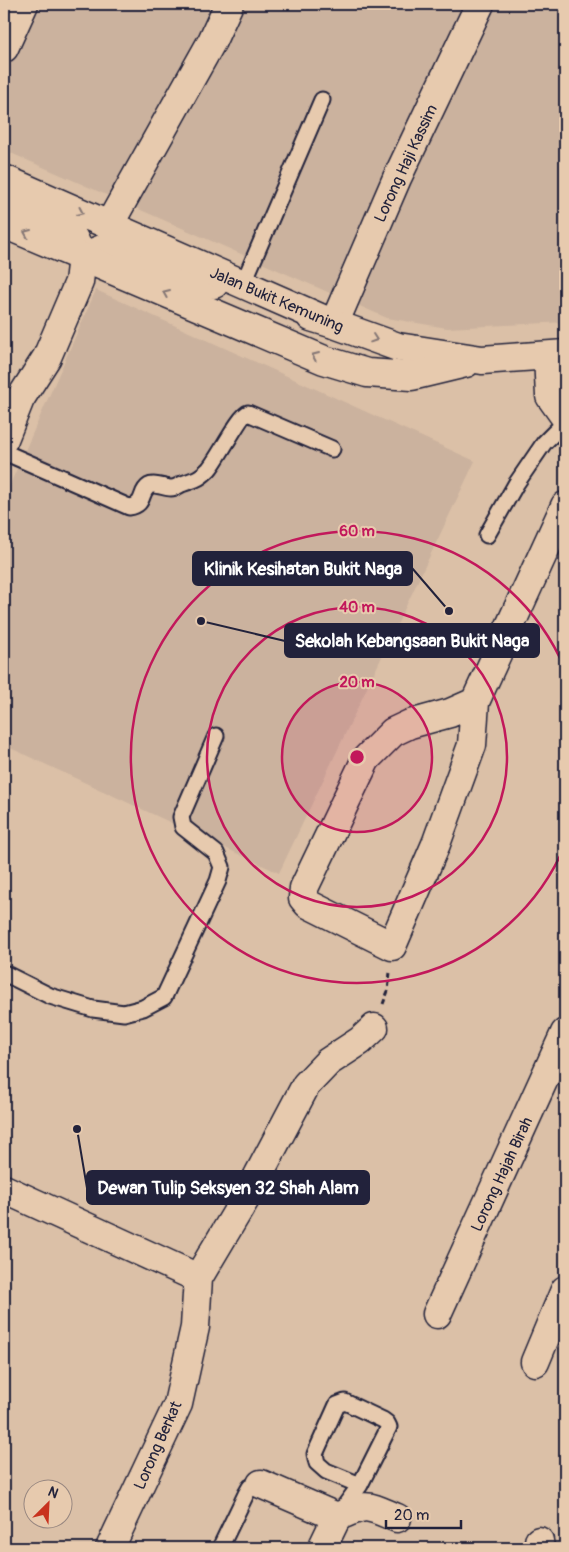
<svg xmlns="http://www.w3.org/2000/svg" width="569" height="1552" font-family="Pangolin,sans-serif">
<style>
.built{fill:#cbb29e}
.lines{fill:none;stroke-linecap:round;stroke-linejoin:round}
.service-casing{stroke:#22223b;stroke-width:19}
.minor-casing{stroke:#22223b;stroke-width:31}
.tertiary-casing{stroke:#22223b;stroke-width:31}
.secondary-casing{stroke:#22223b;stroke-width:31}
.path{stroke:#22223b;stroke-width:3;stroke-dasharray:5 4;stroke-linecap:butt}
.service{stroke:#e7caae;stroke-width:15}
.minor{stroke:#e7caae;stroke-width:28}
.tertiary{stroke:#e7caae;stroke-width:28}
.secondary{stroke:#e7caae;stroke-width:28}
.oneway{stroke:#847674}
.ring{fill:none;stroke:#c2185b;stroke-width:2.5}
.labels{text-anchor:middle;stroke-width:4;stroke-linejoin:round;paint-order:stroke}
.street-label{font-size:16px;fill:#22223b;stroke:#e7caae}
.centre{fill:#c2185b;stroke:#e7caae;stroke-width:2.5}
.ring-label{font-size:15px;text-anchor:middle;font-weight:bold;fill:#c2185b;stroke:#e7caae;stroke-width:4;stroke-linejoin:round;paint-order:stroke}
.leader{fill:none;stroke:#22223b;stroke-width:2}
.callout-dot{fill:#22223b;stroke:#e7caae;stroke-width:2}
.callout{fill:#22223b;stroke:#22223b;stroke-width:2}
.callout-label{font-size:18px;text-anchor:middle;font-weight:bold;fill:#fff}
</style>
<rect width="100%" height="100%" fill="#dbc0a7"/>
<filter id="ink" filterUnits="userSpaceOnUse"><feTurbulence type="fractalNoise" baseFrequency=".02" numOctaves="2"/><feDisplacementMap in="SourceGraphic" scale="10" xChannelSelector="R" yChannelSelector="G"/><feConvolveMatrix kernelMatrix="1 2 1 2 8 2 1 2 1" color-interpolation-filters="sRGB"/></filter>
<g filter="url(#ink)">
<g class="built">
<polygon points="4,4 565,4 565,322 447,328 387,318 4,150"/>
<polygon points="96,290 475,461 279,873 4,745 4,498"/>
</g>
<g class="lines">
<defs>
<g id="service">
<polyline points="243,284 322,100"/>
<path d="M4 452 129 507C146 505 139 492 149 486 154 483 165 488 171 488 176 488 179 485 182 484 195 479 198 480 209 469 218 459 240 415 248 413L332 449"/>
<polyline points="487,535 516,484 544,443 565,422"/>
<polyline points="4,973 50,996 93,1009 124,1013 143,1008 164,997 218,881 222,867 216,853 183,827 181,817 216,736"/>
<polyline points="341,1511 360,1485 389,1427 387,1423 383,1420 345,1402 337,1405 315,1454 317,1463 326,1471 360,1485"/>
<polyline points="220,1548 246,1494 250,1487 261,1484"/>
</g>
<g id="minor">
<polyline points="4,48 24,4"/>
<polyline points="4,193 53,218 74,239 82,257 79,282 47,357 20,399 4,439"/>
<polyline points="109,225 212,41 229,4"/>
<polyline points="82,257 102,249 121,249 214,284"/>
<polyline points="311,317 334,324 397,178 480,4"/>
<polyline points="475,702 472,745 436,844 392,946 308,904 303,898 304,888 366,759 393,732 410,724 450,713 475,702 565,506"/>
<polyline points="4,1189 198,1278"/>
<polyline points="437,1314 565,1033"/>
<polyline points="535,1362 565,1290"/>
<path d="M261 1484 337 1517C368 1503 366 1505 397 1518"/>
<polyline points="539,1541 540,1548"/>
<polyline points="110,1548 178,1404 195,1327 198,1278 251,1189 306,1085 328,1062 360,1041 374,1028"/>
<polyline points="322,1548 337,1517"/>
</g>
<polyline id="tertiary" points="548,356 550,396 565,417"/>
<g id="secondary">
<polyline points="4,179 334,324 398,347 482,360 565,354"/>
<polyline points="4,224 324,360 367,373 412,376 466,363"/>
</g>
</defs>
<use href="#service" class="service-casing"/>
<use href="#minor" class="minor-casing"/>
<use href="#tertiary" class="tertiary-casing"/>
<use href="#secondary" class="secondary-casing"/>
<polyline class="path" points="383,1004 388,991 390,972"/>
<use href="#service" class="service"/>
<use href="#minor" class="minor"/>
<use href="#tertiary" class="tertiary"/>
<use href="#secondary" class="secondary"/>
</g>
<defs><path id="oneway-chevron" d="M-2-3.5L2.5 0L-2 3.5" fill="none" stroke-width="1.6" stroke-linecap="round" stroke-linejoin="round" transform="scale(1.25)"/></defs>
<g class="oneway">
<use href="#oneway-chevron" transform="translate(80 212) rotate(24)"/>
<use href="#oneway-chevron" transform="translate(27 233) rotate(-157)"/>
<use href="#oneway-chevron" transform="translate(166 293) rotate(-157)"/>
<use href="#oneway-chevron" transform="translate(374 339) rotate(19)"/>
<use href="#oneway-chevron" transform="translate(315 356) rotate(-157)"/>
</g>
</g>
<circle cx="357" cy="757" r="75" fill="#c2185b" fill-opacity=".12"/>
<g class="ring">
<circle cx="357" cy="757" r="75"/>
<circle cx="357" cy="757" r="150"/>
<path d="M565 845A226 226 0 1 1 565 669"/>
</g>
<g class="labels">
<g class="street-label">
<text transform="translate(405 163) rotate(-65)" y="6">Lorong Haji Kassim</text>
<text transform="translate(277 299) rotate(23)" y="6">Jalan Bukit Kemuning</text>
<text transform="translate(501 1174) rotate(-65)" y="6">Lorong Hajah Birah</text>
<text transform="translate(157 1445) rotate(-66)" y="6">Lorong Berkat</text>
</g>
</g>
<circle cx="357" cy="757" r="8" class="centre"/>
<g class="ring-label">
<text x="357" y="536">60 m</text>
<text x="357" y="612">40 m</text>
<text x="357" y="687">20 m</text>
</g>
<path class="leader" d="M449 611L412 568M201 621L285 641M77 1129L87 1188"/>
<g class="callout-dot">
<circle cx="449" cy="611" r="5"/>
<circle cx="201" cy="621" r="5"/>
<circle cx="77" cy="1129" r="5"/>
</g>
<g class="callout">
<rect x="193" y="552" width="219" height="33" rx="5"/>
<rect x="285" y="624" width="254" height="33" rx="5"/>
<rect x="87" y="1171" width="282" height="33" rx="5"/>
</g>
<g class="callout-label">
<text x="303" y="575">Klinik Kesihatan Bukit Naga</text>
<text x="412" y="647">Sekolah Kebangsaan Bukit Naga</text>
<text x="228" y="1194">Dewan Tulip Seksyen 32 Shah Alam</text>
</g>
<rect width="569" height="1552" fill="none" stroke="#e7caae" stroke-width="20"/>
<rect x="10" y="10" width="549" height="1532" fill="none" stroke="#22223b" stroke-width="2" filter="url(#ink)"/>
<g transform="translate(48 1504) rotate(24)"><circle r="24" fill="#e7caae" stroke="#988780"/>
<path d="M0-4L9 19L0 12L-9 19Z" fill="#c8321e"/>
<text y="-8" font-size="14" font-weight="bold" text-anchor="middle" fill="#22223b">N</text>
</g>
<path d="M386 1520v8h75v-8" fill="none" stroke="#22223b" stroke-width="2.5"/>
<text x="394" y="1520" font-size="15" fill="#22223b" stroke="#e7caae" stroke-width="4" paint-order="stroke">20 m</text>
</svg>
